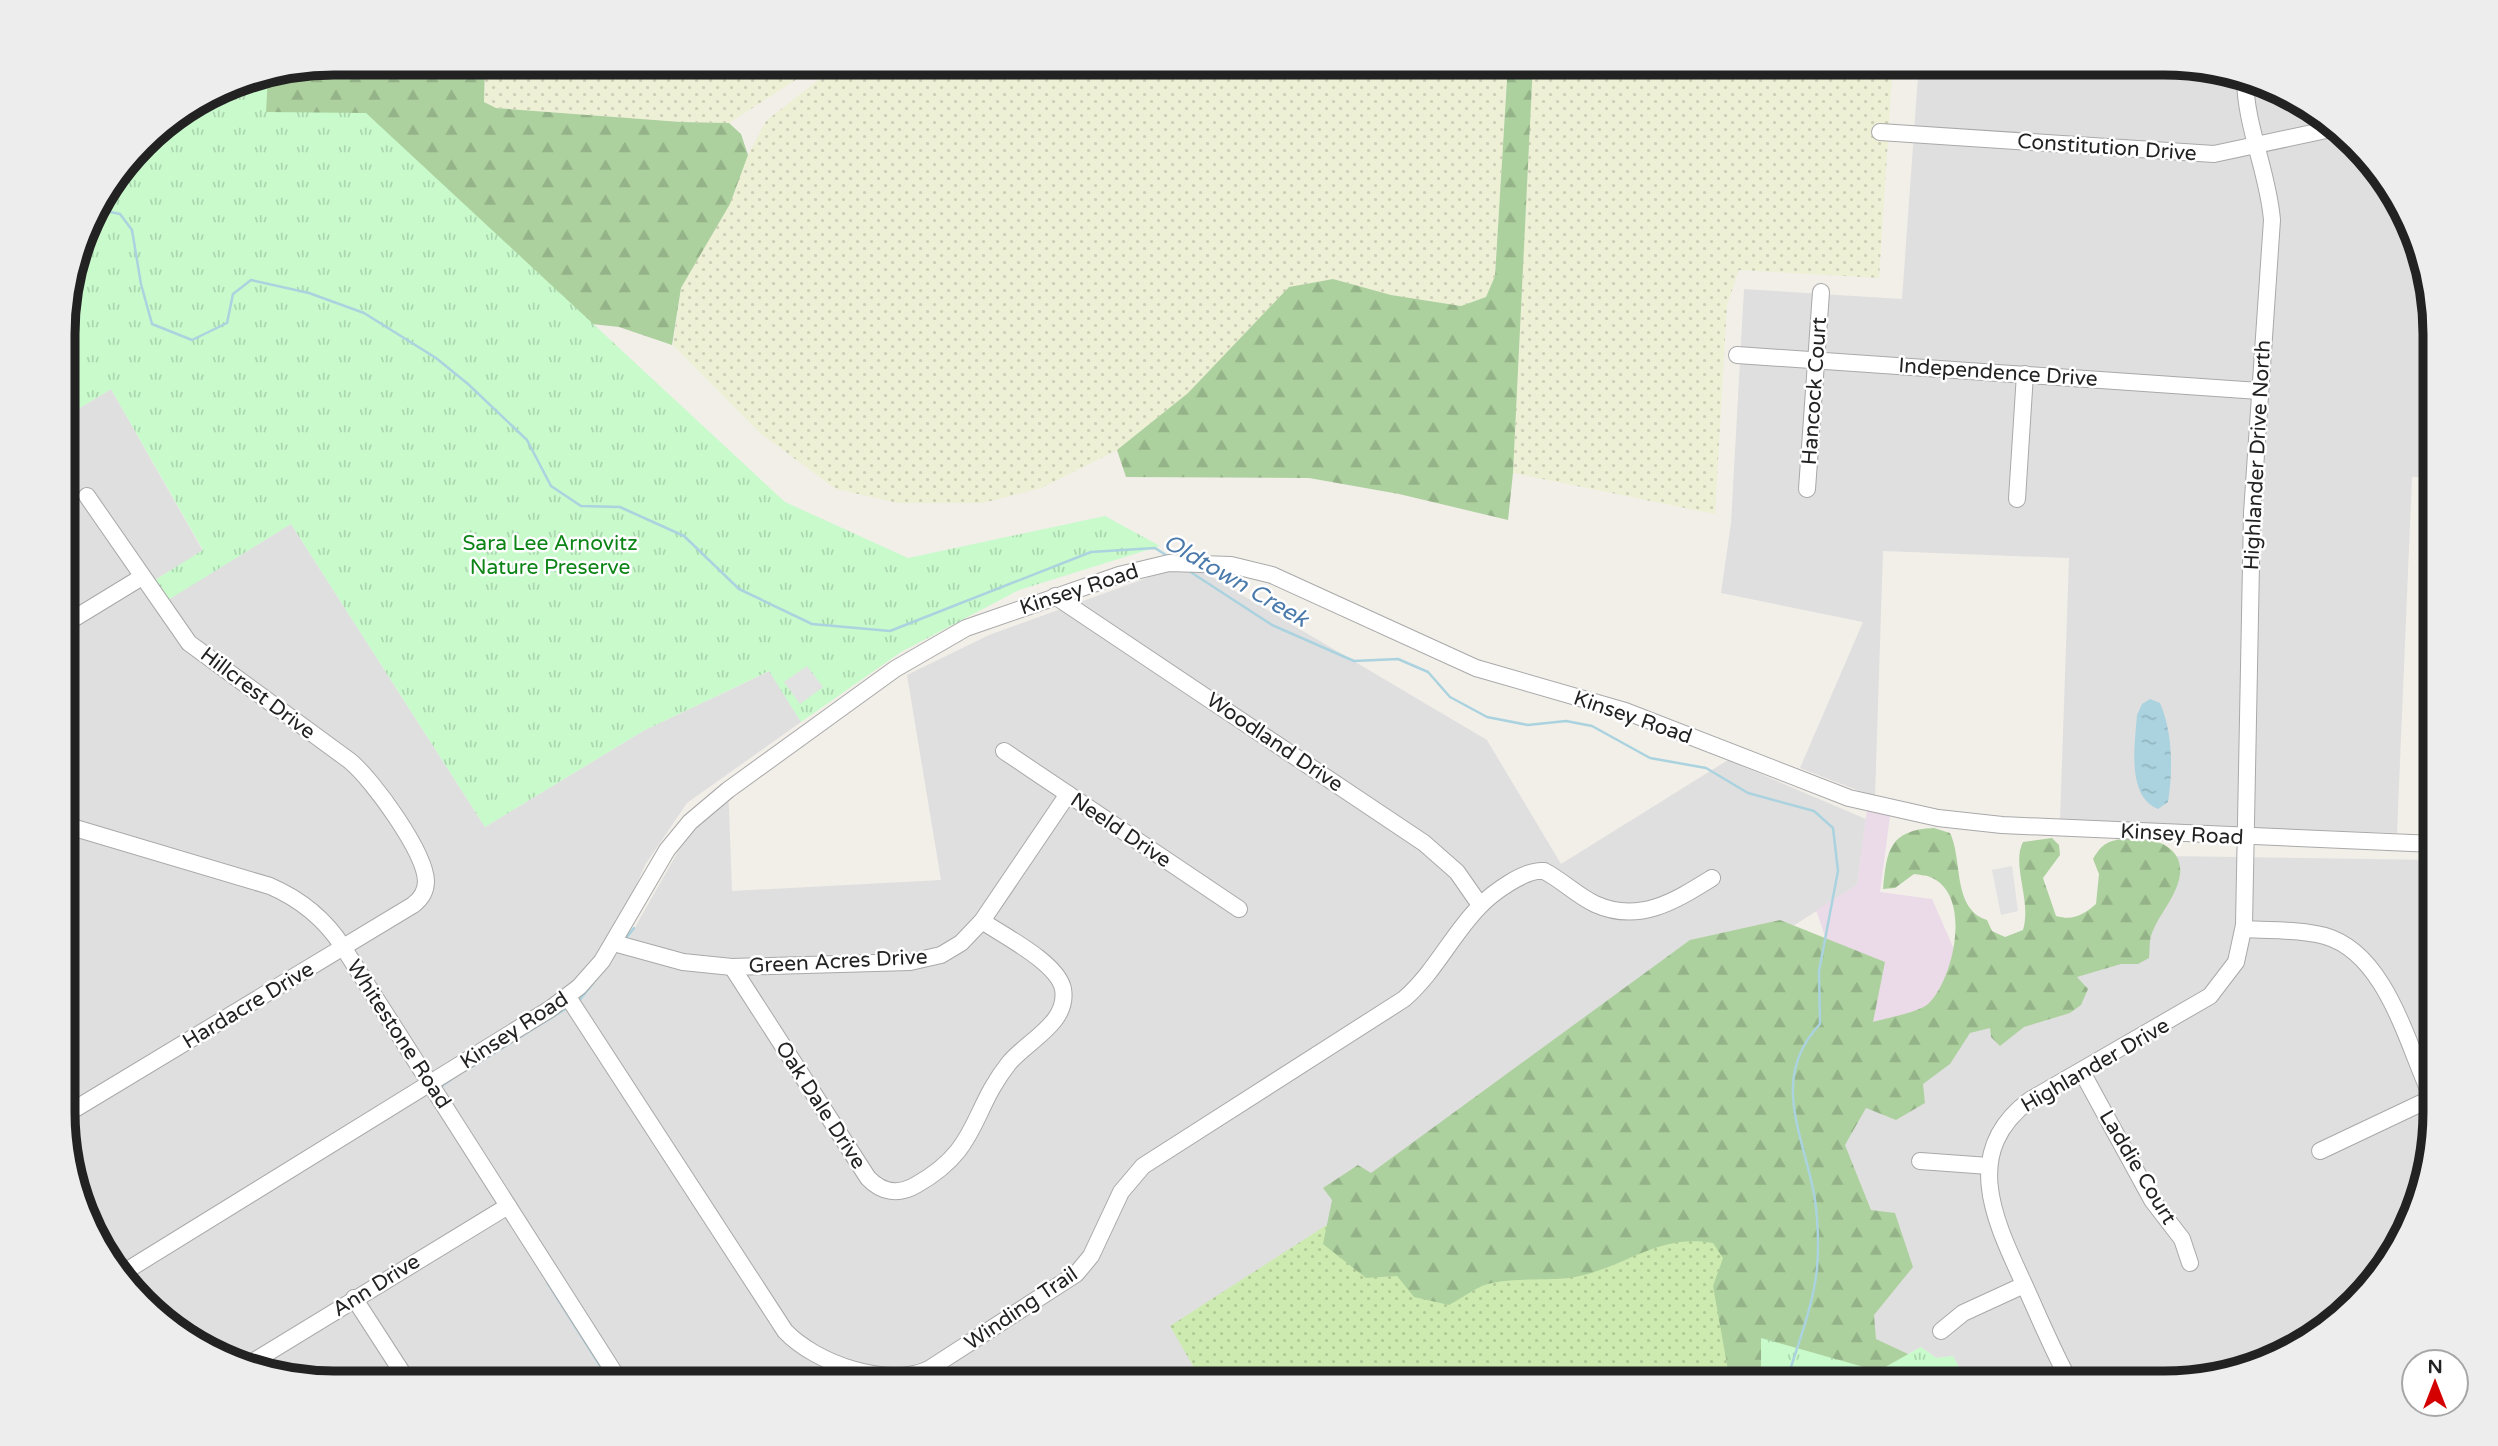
<svg xmlns="http://www.w3.org/2000/svg" width="2498" height="1446" font-family="'Varela Round',sans-serif">
<style>
.residential{fill:#e0dfdf}
.industrial{fill:#ebdbe8}
.farmland{fill:url(#farmland-dots)}
.grass{fill:url(#grass-dots)}
.forest{fill:url(#forest-firs)}
.park{fill:url(#park-tufts)}
.parking{fill:#e2e2e2}
.water{fill:url(#water-ripples)}
.lines{fill:none;stroke-linecap:round;stroke-linejoin:round}
.stream{stroke:#aad3df;stroke-width:2.5}
.minor-casing{stroke:#a9a9a9;stroke-width:18}
.minor{stroke:#fff;stroke-width:16}
.labels{text-anchor:middle;stroke-width:5;stroke-linejoin:round;paint-order:stroke}
.street-label{font-size:21px;fill:#222;stroke:#fff}
.park-label{font-size:21px;fill:#0c8416;stroke:#fff}
.water-label{font-size:23px;font-style:italic;fill:#4a7aab;stroke:#fff}
.rim{fill:none;stroke:#222;stroke-width:9}
</style>
<defs>
<pattern id="farmland-dots" width="8" height="8" patternUnits="userSpaceOnUse" patternTransform="scale(1.75)"><rect width="8" height="8" fill="#eef0d5"/><path d="M2 2h.1M6 6h.1" fill="none" stroke="#ccceb7" stroke-width="1.8" stroke-linecap="round"/></pattern>
<pattern id="grass-dots" width="8" height="8" patternUnits="userSpaceOnUse" patternTransform="scale(1.75)"><rect width="8" height="8" fill="#cdebb0"/><path d="M2 2h.1M6 6h.1" fill="none" stroke="#b0c997" stroke-width="1.8" stroke-linecap="round"/></pattern>
<pattern id="forest-firs" width="22" height="20" patternUnits="userSpaceOnUse" patternTransform="scale(1.75)"><rect width="22" height="20" fill="#add19e"/><path d="M5 1l3.5 6h-7zM16 11l3.5 6h-7z" fill="#95b388"/></pattern>
<pattern id="park-tufts" width="24" height="20" patternUnits="userSpaceOnUse" patternTransform="scale(1.75)"><rect width="24" height="20" fill="#c8facc"/><path d="M3 7l-1-3M5 7V3M7 7l1-3M15 17l-1-3M17 17v-4M19 17l1-3" fill="none" stroke="#acd6af"/></pattern>
<pattern id="water-ripples" width="26" height="14" patternUnits="userSpaceOnUse" patternTransform="scale(1.75)"><rect width="26" height="14" fill="#aad3df"/><path d="M2 4q2-2 4 0t4 0M15 11q2-2 4 0t4 0" fill="none" stroke="#92b5bf"/></pattern>
</defs>
<rect width="100%" height="100%" fill="#f2efe9"/>
<g class="residential">
<polygon points="1919,63 2164,63 2233,72 2299,99 2389,184 2421,248 2434,316 2434,478 2412,477 2397,833 2060,821 2069,558 1883,551 1875,797 1800,768 1863,622 1721,593 1731,523 1744,289 1902,299"/>
<polygon points="111,389 203,551 155,580 169,599 291,524 485,827 643,731 770,671 801,722 687,803 645,865 615,934 580,976 583,998 629,938 680,848 728,784 732,891 941,880 907,675 989,635 1188,563 1487,740 1561,864 1728,760 1866,819 1857,885 1171,1326 1203,1383 334,1383 265,1374 199,1347 109,1262 65,1147 65,417"/>
<polygon points="2166,856 2434,860 2434,1129 2399,1247 2314,1337 2250,1369 2181,1382 1967,1383 1953,1356 1936,1358 1921,1347 1878,1371 1766,1160 1882,1075"/>
</g>
<polygon class="industrial" points="1869,795 1892,801 1880,892 1932,899 1957,956 1947,1039 1867,1059 1816,910 1857,885"/>
<g class="farmland">
<polygon points="485,63 808,63 805,74 729,123 681,122 496,108 484,102"/>
<polygon points="829,63 1051,63 1057,73 1078,68 1077,63 1508,63 1495,276 1487,297 1461,306 1391,295 1333,279 1289,287 1188,393 1117,450 1041,488 983,503 898,503 836,489 760,433 673,345 681,288 730,204 748,155 766,121 826,74"/>
<polygon points="1533,63 1893,63 1879,278 1739,270 1727,305 1715,514 1513,473"/>
</g>
<polygon class="grass" points="1772,1192 1761,1383 1203,1383 1170,1326 1370,1197"/>
<g class="forest">
<polygon points="334,63 485,63 484,102 496,108 681,122 729,123 741,134 748,155 730,204 681,288 672,345 619,327 537,318 65,299 91,214 155,131 231,84"/>
<polygon points="1508,63 1533,63 1513,473 1508,520 1399,494 1309,478 1126,477 1117,450 1188,393 1289,287 1333,279 1391,295 1461,306 1486,297 1495,276"/>
<path d="M1934 828 1950 833C1963 859 1952 909 1987 920L1992 931 2005 937 2023 930C2032 900 2011 865 2023 842L2052 838 2059 845 2060 855 2043 878 2056 916C2073 921 2083 915 2096 904L2099 874 2093 859C2101 845 2107 841 2122 839 2159 834 2195 851 2174 893 2167 908 2156 920 2151 936 2149 943 2150 951 2149 958L2138 964H2121L2077 977 2088 989 2081 1005 2070 1013 2024 1027 2000 1046 1991 1037 1990 1028 1970 1033 1950 1064 1923 1084 1925 1103 1896 1120 1866 1108 1845 1145 1871 1210 1895 1213 1913 1267 1874 1315 1876 1339 1923 1361 1932 1383H1716L1728 1370 1713 1286 1723 1258 1713 1243C1655 1233 1624 1270 1569 1278 1544 1281 1503 1277 1482 1286 1471 1291 1460 1299 1449 1305L1414 1297 1397 1276 1366 1278 1323 1244 1332 1200 1323 1188 1358 1165 1371 1173 1690 940 1780 920 1885 962 1873 1022C1886 1018 1921 1012 1929 1003 1954 978 1973 894 1930 877 1926 875 1918 875 1914 874L1895 888 1883 889C1887 850 1889 830 1934 828Z"/>
</g>
<g class="park">
<polygon points="268,76 266,112 366,113 785,502 908,558 1105,516 1160,546 1019,590 901,652 801,722 769,671 643,731 485,827 291,524 168,600 155,580 203,550 111,389 65,417 65,299 91,214 155,131 231,84"/>
<polygon points="1761,1338 1878,1371 1921,1347 1936,1358 1953,1356 1967,1383 1761,1383"/>
</g>
<g class="parking">
<polygon points="807,666 823,687 800,704 784,682"/>
<polygon points="2012,866 2018,911 2001,915 1992,870"/>
</g>
<path class="water" d="M2150 699 2160 703C2173 733 2173 770 2168 802L2158 809C2126 796 2135 744 2137 715L2142 704Z"/>
<g class="lines">
<g class="stream">
<polyline points="90,218 101,210 120,214 132,230 141,284 152,324 192,340 227,323 233,294 251,280 309,293 364,313 436,358 468,384 527,440 551,486 581,506 620,507 684,536 739,589 812,624 890,631 1091,552 1155,548 1169,557"/>
<path d="M1189 571 1272 625 1354 661 1398 659 1428 672 1450 697 1487 717 1528 725 1566 721 1592 726 1650 758 1706 768 1748 793 1814 811 1833 828 1838 871 1819 971 1820 1024C1771 1076 1801 1130 1813 1189 1818 1212 1819 1246 1817 1269 1813 1307 1797 1346 1786 1383"/>
<polyline points="625,940 634,928"/>
<polyline points="579,1001 598,977"/>
<polyline points="465,1071 567,1008"/>
<polyline points="439,1088 459,1074"/>
<polyline points="547,1282 611,1383"/>
</g>
<defs>
<g id="minor">
<polyline points="1880,132 2214,154 2331,129"/>
<polyline points="1737,355 2259,391"/>
<polyline points="1807,489 1821,292"/>
<polyline points="2017,499 2025,374"/>
<polyline points="1055,596 1424,843 1457,872 1480,905"/>
<polyline points="65,624 142,577"/>
<polyline points="1004,751 1239,909"/>
<path d="M65 825 270 886C300 899 325 919 343 947L621 1383"/>
<path d="M2244 929C2270 931 2299 929 2325 936 2388 954 2408 1049 2434 1102"/>
<polyline points="614,943 683,962 732,967 910,962 941,955 961,943 982,921 1068,794"/>
<path d="M732 967 868 1178C882 1193 899 1195 916 1185 980 1149 970 1112 1009 1063 1027 1041 1069 1023 1063 989 1058 963 1004 936 982 921"/>
<path d="M568 997 785 1331C815 1363 888 1389 929 1369L1076 1274 1091 1256 1121 1192 1143 1166 1404 999C1435 972 1451 936 1479 907 1492 893 1525 869 1544 871 1562 880 1576 895 1595 904 1639 924 1675 901 1712 878"/>
<polyline points="2082,1072 2152,1200 2182,1239 2190,1263"/>
<path d="M65 1115 413 905C421 899 426 891 426 881 425 852 373 780 350 761L189 643 87 496"/>
<polyline points="2320,1151 2432,1098"/>
<polyline points="1920,1161 1989,1166"/>
<polyline points="95,1226 118,1269 121,1274 550,1009 579,987 602,961 667,850 690,822 728,790 895,669 966,628 1119,575 1169,563 1231,565 1272,575 1476,668 1625,711 1849,798 1938,818 2002,825 2434,844"/>
<polyline points="354,1298 409,1383"/>
<polyline points="1941,1331 1963,1313 2024,1285"/>
<polyline points="246,1366 508,1206"/>
<path d="M2070 1382C2053 1351 2039 1317 2024 1284 1995 1221 1960 1152 2030 1100L2210 996 2236 962 2244 925 2252 513 2272 220C2268 171 2245 126 2245 77"/>
</g>
</defs>
<use href="#minor" class="minor-casing"/>
<use href="#minor" class="minor"/>
</g>
<g class="labels">
<g class="street-label">
<text transform="translate(2107 147) rotate(4)" y="7">Constitution Drive</text>
<text transform="translate(1998 372) rotate(4)" y="7">Independence Drive</text>
<text transform="translate(1814 391) rotate(-86)" y="7">Hancock Court</text>
<text transform="translate(2257 455) rotate(-87)" y="7">Highlander Drive North</text>
<text transform="translate(1079 589) rotate(-18)" y="7">Kinsey Road</text>
<text transform="translate(258 693) rotate(37)" y="7">Hillcrest Drive</text>
<text transform="translate(1633 717) rotate(19)" y="7">Kinsey Road</text>
<text transform="translate(1275 742) rotate(34)" y="7">Woodland Drive</text>
<text transform="translate(1121 830) rotate(34)" y="7">Neeld Drive</text>
<text transform="translate(2182 834) rotate(3)" y="7">Kinsey Road</text>
<text transform="translate(838 961) rotate(-3)" y="7">Green Acres Drive</text>
<text transform="translate(248 1005) rotate(-31)" y="7">Hardacre Drive</text>
<text transform="translate(514 1030) rotate(-33)" y="7">Kinsey Road</text>
<text transform="translate(399 1034) rotate(57)" y="7">Whitestone Road</text>
<text transform="translate(2095 1065) rotate(-30)" y="7">Highlander Drive</text>
<text transform="translate(821 1105) rotate(57)" y="7">Oak Dale Drive</text>
<text transform="translate(2138 1167) rotate(59)" y="7">Laddie Court</text>
<text transform="translate(376 1285) rotate(-32)" y="7">Ann Drive</text>
<text transform="translate(1021 1308) rotate(-34)" y="7">Winding Trail</text>
</g>
<g class="park-label">
<text x="550" y="550">Sara Lee Arnovitz<tspan x="550" dy="24">Nature Preserve</tspan></text>
</g>
<g class="water-label">
<text transform="translate(1236 580) rotate(30)" y="8">Oldtown Creek</text>
</g>
</g>
<path d="M0 0H2498V1446H0ZM334 75H2164A259 259 0 0 1 2423 334V1112A259 259 0 0 1 2164 1371H334A259 259 0 0 1 75 1112V334A259 259 0 0 1 334 75Z" fill="#ededed" fill-rule="evenodd"/>
<path class="rim" d="M334 75H2164A259 259 0 0 1 2423 334V1112A259 259 0 0 1 2164 1371H334A259 259 0 0 1 75 1112V334A259 259 0 0 1 334 75Z"/>
<g transform="translate(2435 1383)"><circle r="33" fill="#ffffff" stroke="#a7a7a7" stroke-width="2"/>
<path d="M0-5L12 26L0 18L-12 26Z" fill="#d40000"/>
<text y="-10" font-size="19" font-weight="bold" text-anchor="middle" fill="#222222">N</text>
</g>
</svg>
